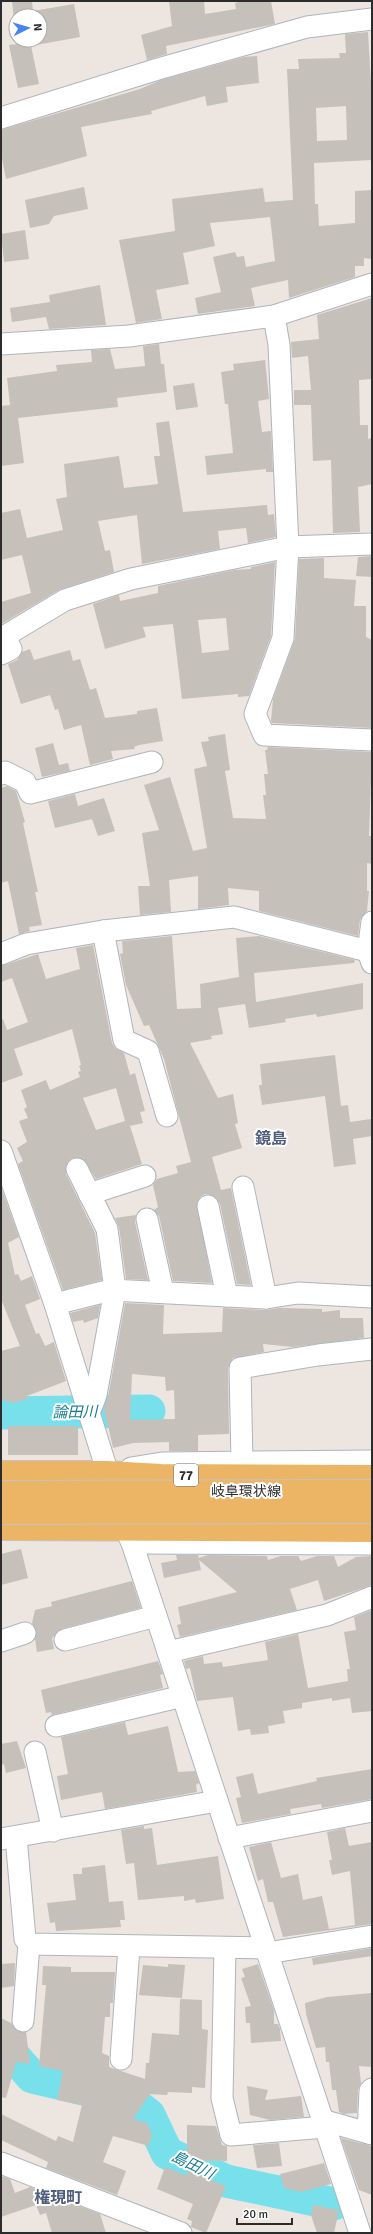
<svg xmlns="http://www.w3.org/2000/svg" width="373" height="2234" font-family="Signika,'Noto Sans JP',sans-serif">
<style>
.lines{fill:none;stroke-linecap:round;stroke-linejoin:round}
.river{stroke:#77e0ea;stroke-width:33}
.building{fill:#c6c0ba;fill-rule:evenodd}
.minor-casing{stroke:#afb4bc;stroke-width:23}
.major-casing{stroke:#c4c4c4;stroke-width:24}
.minor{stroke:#fff;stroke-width:21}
.major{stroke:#ecb566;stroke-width:22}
.major-bridge-casing{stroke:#c4c4c4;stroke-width:24;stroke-linecap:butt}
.major-bridge{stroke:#ecb566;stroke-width:22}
.labels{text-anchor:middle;stroke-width:4;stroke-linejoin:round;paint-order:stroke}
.shield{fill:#fff;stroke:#6b6b6b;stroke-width:1}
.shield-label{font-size:13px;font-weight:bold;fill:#2c2c2c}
.street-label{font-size:14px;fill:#2c2c2c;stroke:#fff}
.water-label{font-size:15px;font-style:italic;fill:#137d93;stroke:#fff}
.quarter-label{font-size:16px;font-weight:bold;fill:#4e5e7c;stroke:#fff}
</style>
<rect width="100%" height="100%" fill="#ede5df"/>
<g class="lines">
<g class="river">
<polyline points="1,1413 149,1411"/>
<polyline points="1,2041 32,2077 130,2100 149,2115 167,2153 226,2181 334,2204"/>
</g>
</g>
<g class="building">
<polygon points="12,1 32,1 33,11 74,4 80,37 31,46 39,84 18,88 9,45 17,44 16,40 40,40 40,16 16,16 16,39"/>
<polygon points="169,1 204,1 205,14 236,9 235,3 243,1 271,1 275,24 166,46 167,54 147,60 141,35 172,26"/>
<path d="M368 32 372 100V160L314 163 315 204H318L319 226 355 223V191L372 190V259L364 258V266H355V277L289 298 288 280 251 288 255 306 198 314 195 298 221 292 213 257 235 252 237 257 244 256 246 267 275 261 270 217 210 223 215 246 183 253 189 284 156 290 162 319 136 323 119 240 175 231 172 199 263 188 265 202 293 200 287 69H299L298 59 340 58 339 53H346L345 34ZM346 106 347 140 317 141 316 108Z"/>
<polygon points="257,56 259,83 226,87 228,102 207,106 205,96 151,111 152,114 81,127 87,156 6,179 1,153 1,130 140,89 161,80 244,57"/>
<polygon points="84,187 88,209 54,216 49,224 30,228 25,200"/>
<polygon points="25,230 29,259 4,262 1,234"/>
<polygon points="100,285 106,325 49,329 46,317 12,322 10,308 50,302 49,295"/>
<polygon points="372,298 372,379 359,380 360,425 368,425 368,439 372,438 372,484 358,487 360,532 333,533 331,460 313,461 311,405 294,405 294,390 311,390 308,356 292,358 291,342 319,339 317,315"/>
<polygon points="159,344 161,364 164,364 167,392 117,398 118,407 18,418 24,463 1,466 1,406 10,405 7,378 57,371 56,365 92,362 91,350 110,349 115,369 145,366 143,346"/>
<polygon points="265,360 269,399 258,401 262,432 271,431 273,472 266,472 266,469 207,475 205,456 233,453 228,404 225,404 221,372 234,370 233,364"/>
<polygon points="194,383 198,407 176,410 173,386"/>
<polygon points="169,421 183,512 267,505 268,515 274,514 276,537 248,543 246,528 218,531 220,549 142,564 137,515 98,521 105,551 110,550 114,572 59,590 1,624 1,602 31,593 22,555 1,560 1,513 20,509 27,538 63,530 56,499 67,497 64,464 119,456 124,488 158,484 154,456 160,456 156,423"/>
<polygon points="372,556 372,577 356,576 358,557"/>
<polygon points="324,558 324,578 356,580 354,606 366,606 366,637 372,640 372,728 272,723 271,721 273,699 295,639 299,559"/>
<path d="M275 562 271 636 249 696 238 697V694L182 699 173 624 143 627 146 637 105 649 93 604 119 595 120 601 158 593V586L234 570 251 569V567ZM226 618 229 650 202 653 198 620Z"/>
<polygon points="30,649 34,660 70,650 73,661 80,659 90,690 96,688 105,718 137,714 137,711 157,708 163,741 139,745 134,747 135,749 111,751 113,759 90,765 81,725 64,730 58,709 55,710 50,695 21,704 8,664 17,660 22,652"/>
<polygon points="225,734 230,770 225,771 233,818 266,819 263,795 266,795 264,774 268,774 265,750 267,750 268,747 372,752 369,836 372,836 372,864 367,863 367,891 369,891 367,911 360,920 358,936 259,911 259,891 228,888 229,905 198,909 198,876 169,880 171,912 140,915 138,886 150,886 142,833 159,830 144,785 170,777 193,851 207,848 194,769 207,766 201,742 209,741 208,737"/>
<polygon points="53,743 59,765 68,763 70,771 42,777 35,748"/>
<polygon points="7,786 16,791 25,822 23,823 38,892 35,892 42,925 29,927 30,931 19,934 8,881 1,883 1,788"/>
<polygon points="75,794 78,806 104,798 115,831 98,836 92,819 55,828 48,801"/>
<polygon points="172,936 177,1009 201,1008 200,984 239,977 236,938 259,936 355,960 354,963 254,973 256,1002 363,983 363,1009 317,1017 316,1014 285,1019 286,1022 249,1028 245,1004 218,1008 223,1034 211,1036 212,1039 190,1043 218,1098 233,1094 238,1123 235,1124 242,1148 212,1157 221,1190 231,1188 251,1285 237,1284 220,1204 217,1198 211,1195 205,1194 200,1197 197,1203 212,1283 173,1281 159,1216 154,1210 158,1207 153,1185 157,1179 178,1173 176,1166 191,1162 164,1059 149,1025 144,1026 126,985 120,954 123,953 122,941"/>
<path d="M93 945 112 1043 115 1048 124 1053 130 1075 135 1073 145 1111 140 1112 143 1123 130 1126 142 1164 96 1179 83 1159 72 1158 67 1163 66 1174 95 1233 102 1280 63 1290 18 1164 23 1161 17 1148 27 1142 19 1121 28 1118 24 1109 27 1107 21 1090 46 1080 50 1090 80 1077 78 1072 81 1071 79 1066 81 1065 72 1029 14 1049 23 1075 1 1083V1020L3 1019 7 1030 28 1022 12 978 1 982V966L38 954 46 979 80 969 76 948ZM116 1088 125 1121 96 1130 83 1098Z"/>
<polygon points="335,1055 341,1106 348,1105 350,1122 371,1119 372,1136 353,1139 356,1164 334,1167 325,1096 262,1105 259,1085 262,1085 260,1064"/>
<polygon points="1,1187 19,1237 8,1243 15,1275 18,1274 21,1281 32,1276 40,1299 25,1305 36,1334 39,1333 45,1346 54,1342 66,1381 27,1396 28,1399 12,1403 1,1399 1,1351 20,1346 1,1299"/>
<polygon points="136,1215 135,1222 148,1280 126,1279 119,1227 115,1218"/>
<path d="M125 1303 164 1305 163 1334 222 1332 223 1308 265 1310 280 1308 322 1309V1312L340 1310V1318H363L364 1338 293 1347 263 1344 264 1352 233 1358 228 1368 229 1434 198 1435V1451H169V1442L133 1443 113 1448 104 1408 108 1397ZM132 1374 165 1377 166 1391 174 1390 175 1419 130 1420Z"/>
<polygon points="100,1305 98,1318 84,1323 83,1320 73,1322 70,1313"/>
<rect x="8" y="1426" width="70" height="29"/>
<polygon points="21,1549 28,1578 1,1585 1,1554"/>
<polygon points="176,1555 198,1555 199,1558 208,1555 267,1556 268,1560 281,1556 298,1556 301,1561 317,1556 334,1556 338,1567 356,1557 372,1556 372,1585 324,1601 318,1580 290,1589 297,1610 180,1637 177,1625 181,1624 178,1607 237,1592 199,1560 201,1570 164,1578 161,1563 177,1560"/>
<polygon points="132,1581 141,1608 62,1629 52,1638 54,1649 37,1652 35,1639 36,1630 32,1623 35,1610 52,1606 51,1602"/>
<polygon points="372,1610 372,1711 352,1713 350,1698 332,1701 332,1698 302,1703 302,1708 283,1711 285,1723 268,1726 269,1733 251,1735 250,1729 238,1731 233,1697 197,1701 190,1668 186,1669 184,1661 203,1656 204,1664 222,1662 223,1667 268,1660 265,1642 298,1634 308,1688 348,1681 347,1669 350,1669 344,1632 356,1630 354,1617"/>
<polygon points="158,1661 163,1674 160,1675 163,1688 52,1715 51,1712 46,1713 41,1690"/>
<polygon points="125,1722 128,1735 168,1726 178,1772 195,1771 199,1783 196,1785 197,1792 105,1809 102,1792 61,1800 57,1776 68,1774 61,1737"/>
<polygon points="17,1741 26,1768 6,1773 4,1764 1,1765 1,1744"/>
<polygon points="372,1769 372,1799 322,1808 321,1804 290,1809 291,1814 242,1823 236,1798 241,1797 236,1777 253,1773 258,1794 317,1781 316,1778"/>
<polygon points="144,1826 144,1829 152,1828 157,1865 218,1856 224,1899 196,1903 195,1899 184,1901 184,1896 138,1900 134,1863 126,1864 121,1830"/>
<polygon points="345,1828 349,1846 372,1842 372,1924 283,1937 273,1902 268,1902 263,1879 258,1881 249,1847 271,1842 281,1878 298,1874 303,1900 322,1896 329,1929 355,1925 350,1871 332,1875 329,1860 332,1860 327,1832"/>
<polygon points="105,1865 109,1902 123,1901 125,1920 120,1920 121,1927 56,1931 55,1922 50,1923 47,1903 76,1900 73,1874 82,1874 82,1868"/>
<polygon points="372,1948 372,1956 313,1965 312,1958"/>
<polygon points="15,1963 14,1986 1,1988 1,1964"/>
<polygon points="168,1964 185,1965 182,1998 139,1995 143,1965 168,1967"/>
<polygon points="258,1964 274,2010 274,2024 278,2024 280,2029 281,2041 251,2043 250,2023 246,2023 245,2007 251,2006 241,1978 245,1977 242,1969"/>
<polygon points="43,1966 71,1967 71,1972 115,1972 113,2003 110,2003 110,2017 105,2017 102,2053 109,2056 109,2067 145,2079 146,2063 149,2063 152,2033 179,2035 180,1999 202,2000 202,2029 208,2030 205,2088 192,2087 192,2093 168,2092 167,2095 150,2094 133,2119 147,2123 152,2134 149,2146 113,2136 103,2162 126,2171 117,2195 46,2168 48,2162 1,2140 1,2114 56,2141 58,2136 73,2142 82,2105 57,2100 63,2071 39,2066 46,1985 42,1985"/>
<polygon points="372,1993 372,2067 359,2066 361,2083 358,2090 357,2113 344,2114 339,2112 336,2090 332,2090 329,2062 326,2062 325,2047 316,2048 306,2014 305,2003 327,1997"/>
<polygon points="1,2018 11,2023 17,2031 26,2032 30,2064 16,2062 6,2098 1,2097"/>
<polygon points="247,2086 268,2090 265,2100 301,2096 304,2117 270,2120 250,2115"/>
<polygon points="187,2125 216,2126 222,2145 227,2146 227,2161 187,2160"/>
<polygon points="341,2138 372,2146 372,2195 359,2190"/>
<polygon points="279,2143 282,2166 257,2168 253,2145"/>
<polygon points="324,2163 331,2184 301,2192 284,2188 280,2174"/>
<polygon points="165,2167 187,2176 187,2170 226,2186 206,2233 191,2227 192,2221 187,2219 193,2204 157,2189"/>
<polygon points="1,2176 10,2179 15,2193 30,2187 100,2214 106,2233 52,2233 46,2213 40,2215 36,2205 1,2217"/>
<polygon points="313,2205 339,2210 334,2233 317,2233 311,2215"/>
</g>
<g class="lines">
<defs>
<g id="minor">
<polyline points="1,118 158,69 307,27 372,19"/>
<polyline points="274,316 279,345 288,547 283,638 255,714 264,735 372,740"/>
<polyline points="1,344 129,336 274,316 372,284"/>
<polyline points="1,654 11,649 5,636 65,600 131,579 288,547 372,544"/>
<polyline points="1,774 5,772 25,782 30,793 152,762"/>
<polyline points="372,922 368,951 372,963"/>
<polyline points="103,931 124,1040 148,1051 167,1116"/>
<polyline points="1,954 26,944 103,931 234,917 368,951"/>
<polyline points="1,1151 55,1304 125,1528 132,1543 360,2233"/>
<polyline points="77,1169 107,1229 115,1290 96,1395 92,1406 87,1406"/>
<polyline points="243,1187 266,1298"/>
<polyline points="89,1194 145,1176"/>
<polyline points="208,1206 227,1296"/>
<polyline points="147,1219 163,1292"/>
<polyline points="55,1304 111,1290 266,1298 298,1293 372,1297"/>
<polyline points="242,1462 240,1368 318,1355 372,1349"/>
<polyline points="131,1468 162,1463 372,1461"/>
<polyline points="132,1543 372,1544"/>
<polyline points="65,1640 156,1616"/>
<polyline points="1,1641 25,1633"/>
<polyline points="168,1652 327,1615 372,1597"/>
<polyline points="56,1726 183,1696"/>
<polyline points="35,1752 53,1831"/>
<polyline points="16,1837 25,1939 29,1944 265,1948"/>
<polyline points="229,1838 372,1811"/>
<polyline points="1,1839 217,1801"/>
<polyline points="225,1948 222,2098 231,2135 325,2127"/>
<polyline points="267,1953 372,1936"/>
<polyline points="23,2021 29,1944"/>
<polyline points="121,2059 129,1947"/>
<polyline points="322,2120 372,2134"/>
<polyline points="368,2133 370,2091 372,2089"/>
<polyline points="1,2163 181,2233"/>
</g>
<g id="major">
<polyline points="1,1472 107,1472 161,1475 372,1476"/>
<polyline points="1,1529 372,1531"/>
</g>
</defs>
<use href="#minor" class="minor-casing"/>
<use href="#major" class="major-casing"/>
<use href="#minor" class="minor"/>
<use href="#major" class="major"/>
<defs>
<g id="major-bridge">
<polyline points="1,1492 372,1491"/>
<polyline points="1,1513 372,1512"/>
</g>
</defs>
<use href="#major-bridge" class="major-bridge-casing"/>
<use href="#major-bridge" class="major-bridge"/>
</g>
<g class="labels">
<rect class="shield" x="174" y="1464" width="24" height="22" rx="3"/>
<g class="shield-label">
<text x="186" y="1480">77</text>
</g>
<g class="street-label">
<text x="246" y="1496">岐阜環状線</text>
</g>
<g class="water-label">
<text transform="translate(75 1412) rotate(-1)" y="5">論田川</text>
<text transform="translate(193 2165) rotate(26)" y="5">島田川</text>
</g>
<g class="quarter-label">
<text x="271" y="1144">鏡島</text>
<text x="58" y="2203">権現町</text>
</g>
</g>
<rect width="373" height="2234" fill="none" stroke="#2c2c2c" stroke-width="4"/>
<g transform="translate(28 28) rotate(85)"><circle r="19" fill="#ffffff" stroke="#ababab"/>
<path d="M0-3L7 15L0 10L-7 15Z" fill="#4684f3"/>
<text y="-6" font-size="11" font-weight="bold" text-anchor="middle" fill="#2c2c2c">N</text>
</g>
<path d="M237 2218v6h55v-6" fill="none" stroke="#2c2c2c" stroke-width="2"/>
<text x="243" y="2218" font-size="12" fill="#2c2c2c" stroke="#ffffff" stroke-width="3" paint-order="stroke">20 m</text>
</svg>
